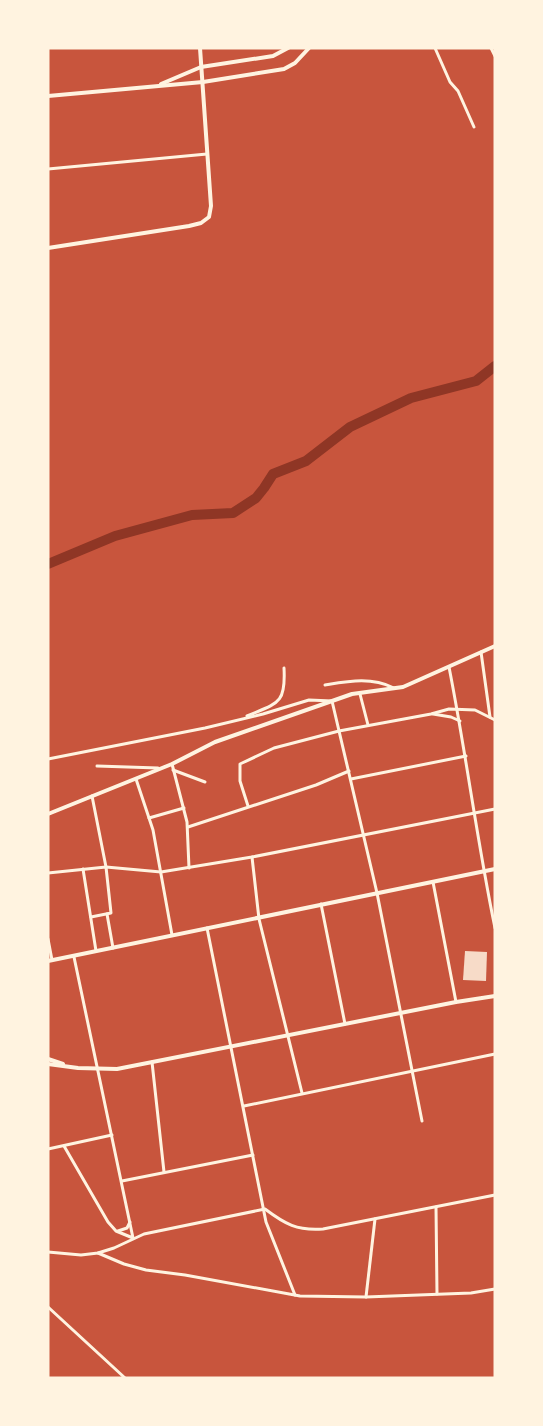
<svg xmlns="http://www.w3.org/2000/svg" width="543" height="1426" font-family="Ubuntu,sans-serif">
<style>
.lines{fill:none;stroke-linecap:round;stroke-linejoin:round}
.river{stroke:#8f3625;stroke-width:10}
.building{fill:#f7dbc8}
.minor{stroke:#fff3e0;stroke-width:3}
.tertiary{stroke:#fff3e0;stroke-width:4}
</style>
<rect width="100%" height="100%" fill="#c8553d"/>
<g class="lines">
<polyline class="river" points="48,564 115,536 192,515 233,513 256,498 264,488 273,474 306,461 350,427 411,398 476,381 495,366"/>
</g>
<polygon class="building" points="465,951 487,952 486,981 463,980"/>
<g class="lines">
<g class="minor">
<polyline points="435,48 450,82 458,91 474,127"/>
<polyline points="491,48 495,56"/>
<polyline points="48,169 207,154"/>
<polyline points="481,652 490,717"/>
<path d="M449 667C466 753 477 841 495 928"/>
<path d="M325 685C350 681 371 677 394 688"/>
<polyline points="360,694 368,725"/>
<polyline points="433,714 451,717 460,721"/>
<path d="M247 716C278 703 286 704 284 668"/>
<polyline points="48,759 205,728 263,714 309,700 332,701 377,893 422,1121"/>
<polyline points="172,764 187,822 189,868"/>
<polyline points="97,766 158,768"/>
<polyline points="173,770 205,782"/>
<polyline points="136,779 153,830 172,935"/>
<polyline points="351,779 466,756"/>
<polyline points="248,806 240,781 240,764 274,748 339,731 431,714 449,709 475,710 495,720"/>
<polyline points="149,818 184,808"/>
<polyline points="188,827 316,785 349,771"/>
<polyline points="252,857 259,919 302,1093"/>
<polyline points="83,869 96,951"/>
<polyline points="48,873 106,867 161,872 252,857 495,809"/>
<polyline points="433,882 456,1002"/>
<polyline points="321,904 345,1024"/>
<polyline points="107,914 113,948"/>
<polyline points="91,917 111,913 106,867 92,796"/>
<polyline points="207,928 266,1222 295,1295"/>
<polyline points="48,939 52,960"/>
<polyline points="152,1062 164,1172"/>
<polyline points="244,1106 495,1054"/>
<polyline points="64,1146 108,1222 116,1231 133,1238 74,957"/>
<polyline points="48,1149 112,1135"/>
<polyline points="122,1181 253,1155"/>
<polyline points="436,1207 437,1294"/>
<polyline points="118,1231 127,1228 130,1222"/>
<path d="M48 1252 81 1255 98 1253 114 1248 144 1234 265 1209C285 1224 297 1231 323 1229L495 1195"/>
<polyline points="98,1253 124,1264 146,1270 185,1275 300,1296 366,1297 471,1293 495,1289"/>
<polyline points="366,1297 375,1219"/>
<polyline points="48,1307 125,1378"/>
</g>
<g class="tertiary">
<polyline points="161,84 201,67 273,56 288,48"/>
<polyline points="48,96 203,82 284,69 295,63 309,48"/>
<polyline points="48,248 189,226 201,223 209,217 211,206 200,48"/>
<polyline points="48,814 172,764 215,742 352,694 403,687 495,646"/>
<polyline points="48,961 495,869"/>
<polyline points="48,1059 63,1064"/>
<polyline points="48,1064 78,1068 117,1069 456,1002 495,996"/>
</g>
</g>
<rect width="543" height="1426" fill="none" stroke="#fff3e0" stroke-width="99"/>
</svg>
